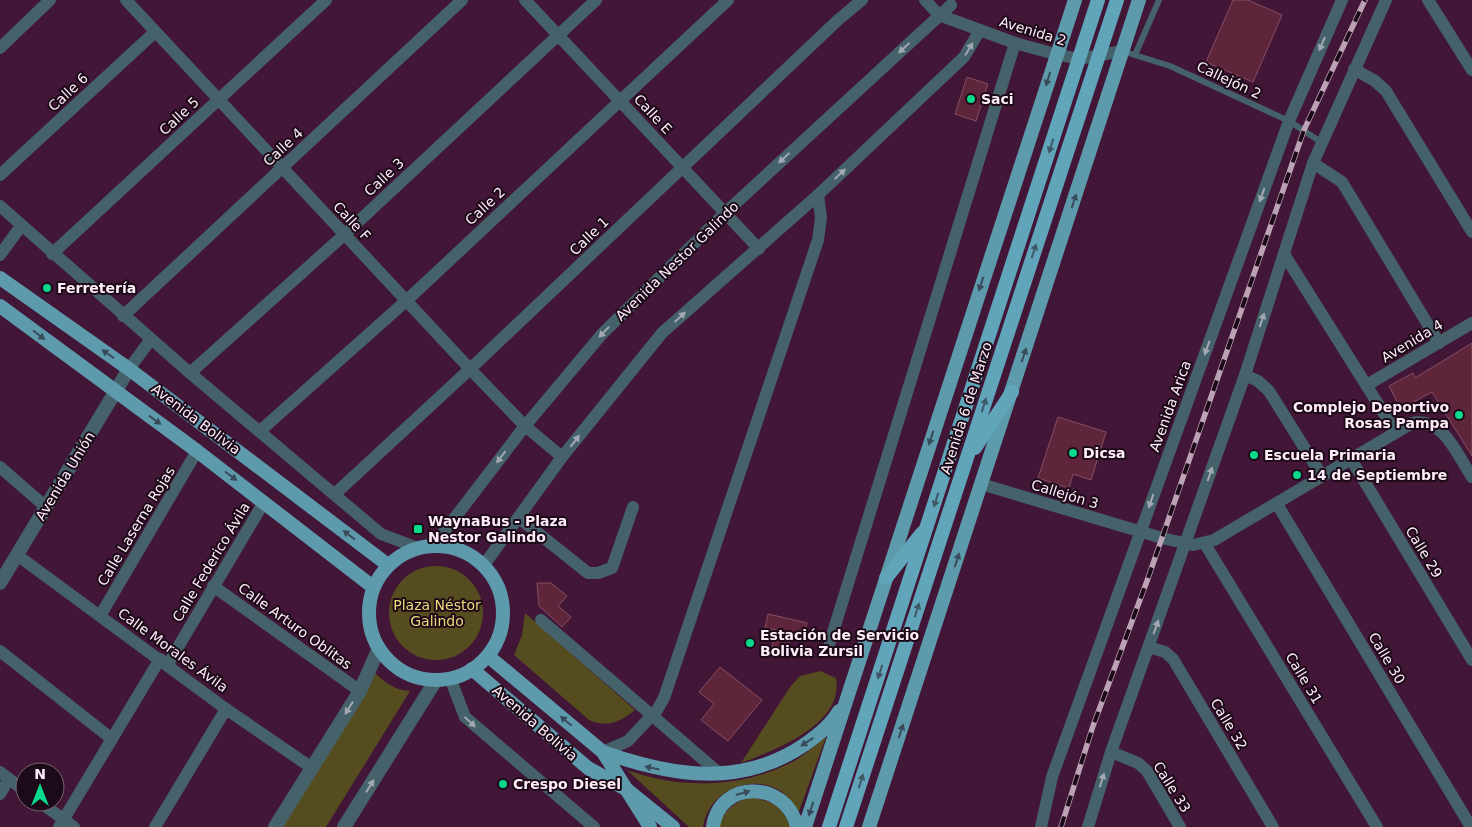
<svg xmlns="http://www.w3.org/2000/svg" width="1472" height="827" font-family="'DejaVu Sans',sans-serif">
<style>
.green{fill:#554c1f}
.building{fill:#5f253b;stroke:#874e61}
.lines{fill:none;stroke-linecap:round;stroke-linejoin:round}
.service{stroke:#45626b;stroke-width:6}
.minor{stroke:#45626b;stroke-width:12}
.tertiary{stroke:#45626b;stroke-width:14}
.primary{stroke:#5c9aac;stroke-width:14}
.trunk{stroke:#60a5b9;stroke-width:14}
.rail-casing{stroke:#bca2b5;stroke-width:5.5}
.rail{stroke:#1d0a18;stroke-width:4;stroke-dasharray:11;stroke-linecap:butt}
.oneway{fill:#a2a8b2}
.oneway2{fill:#394b5b}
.oneway3{fill:#3e5868}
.poi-dot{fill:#08d98b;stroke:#1d0a18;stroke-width:2}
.labels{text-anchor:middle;stroke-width:4;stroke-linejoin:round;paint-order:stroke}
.street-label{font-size:14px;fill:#ffedf9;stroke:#1d0a18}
.poi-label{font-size:14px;font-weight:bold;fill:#ffedf9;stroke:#1d0a18;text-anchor:start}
.park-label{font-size:14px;fill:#eddb7b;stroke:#1d0a18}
</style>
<rect width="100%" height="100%" fill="#411637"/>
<g class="green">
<circle cx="436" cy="613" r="47"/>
<path d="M525 613 635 710C620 722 607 728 589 720L514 655 522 635Z"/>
<path d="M820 671 836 678C845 724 775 750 741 763L790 687 800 676Z"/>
<path d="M374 672C385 683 395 690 410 691L326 827H279Z"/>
<path d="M826 737 798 814C792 804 786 792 775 788 745 775 708 794 703 827H689L627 770C682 790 744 788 796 760 806 754 816 744 826 737Z"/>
<path d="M749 797C771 801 782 804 790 827H718C723 811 734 803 749 797Z"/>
</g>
<g class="building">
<polygon points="1233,0 1248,0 1282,15 1253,82 1206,62"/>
<polygon points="967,77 988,84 976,121 955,114"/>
<polygon points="1472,343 1472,456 1432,392 1401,409 1389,386 1413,373 1415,378"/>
<polygon points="1058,417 1106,432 1091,480 1073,474 1069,488 1038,478"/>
<polygon points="537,583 551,583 567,596 558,606 571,617 562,627 539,606"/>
<polygon points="768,614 807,623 803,638 791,635 787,651 772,647 776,630 765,628"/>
<polygon points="720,667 762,700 728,741 701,720 714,704 699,692"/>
</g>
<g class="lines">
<g class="service">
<polyline points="1122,51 1170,66 1289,121 1321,142"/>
<polyline points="1135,55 1159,0"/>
</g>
<g class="minor">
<polyline points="126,0 470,369 525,426 562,457"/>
<polyline points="525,0 759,249"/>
<polyline points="925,0 939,15 1015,43 1055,54 1079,59 1122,51"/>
<polyline points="1428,0 1472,70"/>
<polyline points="0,48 50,0"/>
<polyline points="1354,69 1375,81 1386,91 1472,232"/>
<polyline points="1313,163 1342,182 1439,343"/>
<polyline points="0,175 155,32"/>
<polyline points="0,206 190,373 381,534 418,548"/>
<polyline points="52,254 326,0"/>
<polyline points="1284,254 1395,431"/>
<polyline points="0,255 21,226"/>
<polyline points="123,316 462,0"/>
<polyline points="129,369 151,339"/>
<polyline points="190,373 344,235 596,0"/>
<polyline points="1245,375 1258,381 1269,391 1322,476"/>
<polyline points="1367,385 1472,323"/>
<polyline points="260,431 406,301 728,0"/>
<polyline points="1351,459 1472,660"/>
<polyline points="0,467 46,507"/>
<path d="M981 484 1162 538 1193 545 1214 540 1412 423C1443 416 1457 455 1472 477"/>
<polyline points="336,493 470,369 838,20 862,0"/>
<polyline points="1277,504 1471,827"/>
<polyline points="519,518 588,573 598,573 612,568 633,507"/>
<polyline points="1205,544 1377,827"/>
<polyline points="434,545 525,426 602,334 725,213 951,5"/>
<polyline points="17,555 226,709 312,768"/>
<polyline points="484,565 562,457 662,333 818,195 964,57 980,30"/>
<polyline points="213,586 360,691"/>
<polyline points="100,616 197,451"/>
<polyline points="541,620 719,773"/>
<polyline points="830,642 1015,43"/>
<polyline points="1149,647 1165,652 1173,659 1273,827"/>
<polyline points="0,651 112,739"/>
<polyline points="168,664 264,502"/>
<polyline points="450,678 465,717 594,827"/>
<polyline points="603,752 628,741 657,710 664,698 818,240 821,218 818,195"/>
<polyline points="1111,752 1138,763 1147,771 1180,827"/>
<polyline points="0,772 25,791"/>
<polyline points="0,794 9,779"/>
<polyline points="40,802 74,827"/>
<polyline points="59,827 160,659"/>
<polyline points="155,827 226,709"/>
<polyline points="1041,827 1052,777 1289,121 1342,0"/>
<polyline points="1088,827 1111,752 1245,375 1313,163 1386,0"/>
</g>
<g class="tertiary">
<polyline points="0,583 129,369"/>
<polyline points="275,827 360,691 379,648"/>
<polyline points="344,827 436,680"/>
</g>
<g class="primary">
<polyline points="0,278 129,369 388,565"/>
<polyline points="0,306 197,451 373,587"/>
<circle cx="436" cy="613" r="67"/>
<polyline points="488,656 603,752 650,827"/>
<polyline points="472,669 588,768 626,789 673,827"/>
<path d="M603 752C671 776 740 788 804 745 818 735 830 726 839 711"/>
<path d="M713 827C719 779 787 780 797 827"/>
<polyline points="805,827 1075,0"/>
<polyline points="869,827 1139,0"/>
</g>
<g class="trunk">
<polyline points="975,448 1012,392"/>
<polyline points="886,578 922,533"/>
<polyline points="829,827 1098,0"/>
<polyline points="846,827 1117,0"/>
</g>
<defs>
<polyline id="rail" points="1061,827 1093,726 1147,581 1304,130 1365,0"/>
</defs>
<use href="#rail" class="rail-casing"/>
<use href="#rail" class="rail"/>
</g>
<defs><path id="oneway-solid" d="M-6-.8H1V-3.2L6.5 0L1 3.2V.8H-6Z" transform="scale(1.25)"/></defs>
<g class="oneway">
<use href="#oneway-solid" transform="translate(1322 44) rotate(113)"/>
<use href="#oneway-solid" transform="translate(904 48) rotate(137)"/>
<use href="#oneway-solid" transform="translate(969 49) rotate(-59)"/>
<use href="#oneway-solid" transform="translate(784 158) rotate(137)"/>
<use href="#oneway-solid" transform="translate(840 174) rotate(-43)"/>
<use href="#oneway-solid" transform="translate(1262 195) rotate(110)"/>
<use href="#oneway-solid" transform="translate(680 317) rotate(-43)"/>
<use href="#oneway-solid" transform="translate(1262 320) rotate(-72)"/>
<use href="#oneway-solid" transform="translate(604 332) rotate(134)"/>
<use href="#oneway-solid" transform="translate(1207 348) rotate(110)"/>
<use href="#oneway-solid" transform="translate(575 441) rotate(-52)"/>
<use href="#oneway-solid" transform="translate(501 457) rotate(127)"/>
<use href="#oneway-solid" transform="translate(1210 474) rotate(-71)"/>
<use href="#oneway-solid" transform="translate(1151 501) rotate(110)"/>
<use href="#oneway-solid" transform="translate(1156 627) rotate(-70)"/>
<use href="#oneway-solid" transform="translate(349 708) rotate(122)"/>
<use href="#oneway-solid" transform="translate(470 722) rotate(43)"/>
<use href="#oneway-solid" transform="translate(1102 780) rotate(-73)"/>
<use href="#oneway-solid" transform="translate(370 786) rotate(-58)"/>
</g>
<g class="oneway2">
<use href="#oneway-solid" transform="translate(1048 79) rotate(107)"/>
<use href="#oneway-solid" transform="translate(1074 201) rotate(-72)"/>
<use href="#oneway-solid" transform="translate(981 284) rotate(108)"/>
<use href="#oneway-solid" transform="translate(39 335) rotate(37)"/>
<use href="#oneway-solid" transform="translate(108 354) rotate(-145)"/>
<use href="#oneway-solid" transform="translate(1024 355) rotate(-72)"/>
<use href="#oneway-solid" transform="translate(155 420) rotate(36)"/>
<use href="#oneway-solid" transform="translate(931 438) rotate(108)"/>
<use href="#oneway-solid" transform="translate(231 476) rotate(37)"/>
<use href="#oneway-solid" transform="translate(349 535) rotate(-142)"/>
<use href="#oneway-solid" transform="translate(957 560) rotate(-72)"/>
<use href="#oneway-solid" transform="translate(566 721) rotate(-140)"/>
<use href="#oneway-solid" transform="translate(901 731) rotate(-72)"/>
<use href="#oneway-solid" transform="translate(807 742) rotate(146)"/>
<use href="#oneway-solid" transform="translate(652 768) rotate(-168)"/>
<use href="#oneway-solid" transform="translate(743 793) rotate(-16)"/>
<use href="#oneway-solid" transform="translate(811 809) rotate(108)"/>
</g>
<g class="oneway3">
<use href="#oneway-solid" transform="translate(1051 146) rotate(108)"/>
<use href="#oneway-solid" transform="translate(1034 251) rotate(-72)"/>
<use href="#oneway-solid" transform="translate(984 405) rotate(-72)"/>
<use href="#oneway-solid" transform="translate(936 500) rotate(108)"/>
<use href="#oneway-solid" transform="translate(917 610) rotate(-72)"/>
<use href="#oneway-solid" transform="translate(880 672) rotate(108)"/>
<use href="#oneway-solid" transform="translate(861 781) rotate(-72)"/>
</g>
<g class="poi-dot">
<circle cx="971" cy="99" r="5"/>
<circle cx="47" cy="288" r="5"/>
<circle cx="1459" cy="415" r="5"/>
<circle cx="1073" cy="453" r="5"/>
<circle cx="1254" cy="455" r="5"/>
<circle cx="1297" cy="475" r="5"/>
<rect x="413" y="524" width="10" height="10" rx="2.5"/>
<circle cx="750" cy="643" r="5"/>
<circle cx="503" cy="784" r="5"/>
</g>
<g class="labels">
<g class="street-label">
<text transform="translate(1033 31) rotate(17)" y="5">Avenida 2</text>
<text transform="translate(1229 80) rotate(25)" y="5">Callejón 2</text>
<text transform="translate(68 92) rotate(-43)" y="5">Calle 6</text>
<text transform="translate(653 114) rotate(47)" y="5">Calle E</text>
<text transform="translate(179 116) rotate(-43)" y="5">Calle 5</text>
<text transform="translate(283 147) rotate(-43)" y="5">Calle 4</text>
<text transform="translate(384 177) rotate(-43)" y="5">Calle 3</text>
<text transform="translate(485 206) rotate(-43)" y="5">Calle 2</text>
<text transform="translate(352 221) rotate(47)" y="5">Calle F</text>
<text transform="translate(589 236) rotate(-44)" y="5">Calle 1</text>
<text transform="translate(677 261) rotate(-44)" y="5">Avenida Nestor Galindo</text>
<text transform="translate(1412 341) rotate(-31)" y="5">Avenida 4</text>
<text transform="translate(1170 406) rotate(-70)" y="5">Avenida Arica</text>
<text transform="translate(966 408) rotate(-72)" y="5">Avenida 6 de Marzo</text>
<text transform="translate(196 419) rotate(37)" y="5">Avenida Bolivia</text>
<text transform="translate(65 476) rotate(-59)" y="5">Avenida Unión</text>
<text transform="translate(1065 494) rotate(17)" y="5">Callejón 3</text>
<text transform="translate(136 526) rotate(-59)" y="5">Calle Laserna Rojas</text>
<text transform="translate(1424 552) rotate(59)" y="5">Calle 29</text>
<text transform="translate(211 562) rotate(-59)" y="5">Calle Federico Ávila</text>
<text transform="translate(295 626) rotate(36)" y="5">Calle Arturo Oblitas</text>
<text transform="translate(173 650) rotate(36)" y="5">Calle Morales Ávila</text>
<text transform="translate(1387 658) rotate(59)" y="5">Calle 30</text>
<text transform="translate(1304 678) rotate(59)" y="5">Calle 31</text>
<text transform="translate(535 723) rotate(41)" y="5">Avenida Bolivia</text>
<text transform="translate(1229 724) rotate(59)" y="5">Calle 32</text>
<text transform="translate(1172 787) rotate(58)" y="5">Calle 33</text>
</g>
<g class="poi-label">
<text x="981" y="104">Saci</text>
<text x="57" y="293">Ferretería</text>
<text x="1449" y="412" text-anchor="end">Complejo Deportivo<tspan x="1449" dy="16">Rosas Pampa</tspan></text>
<text x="1083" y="458">Dicsa</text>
<text x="1264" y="460">Escuela Primaria</text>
<text x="1307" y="480">14 de Septiembre</text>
<text x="428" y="526">WaynaBus - Plaza<tspan x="428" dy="16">Nestor Galindo</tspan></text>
<text x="760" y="640">Estación de Servicio<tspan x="760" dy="16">Bolivia Zursil</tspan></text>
<text x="513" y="789">Crespo Diesel</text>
</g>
<g class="park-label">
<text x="437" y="610">Plaza Néstor<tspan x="437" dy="16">Galindo</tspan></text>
</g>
</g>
<g transform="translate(40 787)"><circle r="24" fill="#1d0a18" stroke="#776572"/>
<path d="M0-4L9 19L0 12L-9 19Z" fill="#08d98b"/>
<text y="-8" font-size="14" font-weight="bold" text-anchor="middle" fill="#ffedf9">N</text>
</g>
</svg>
